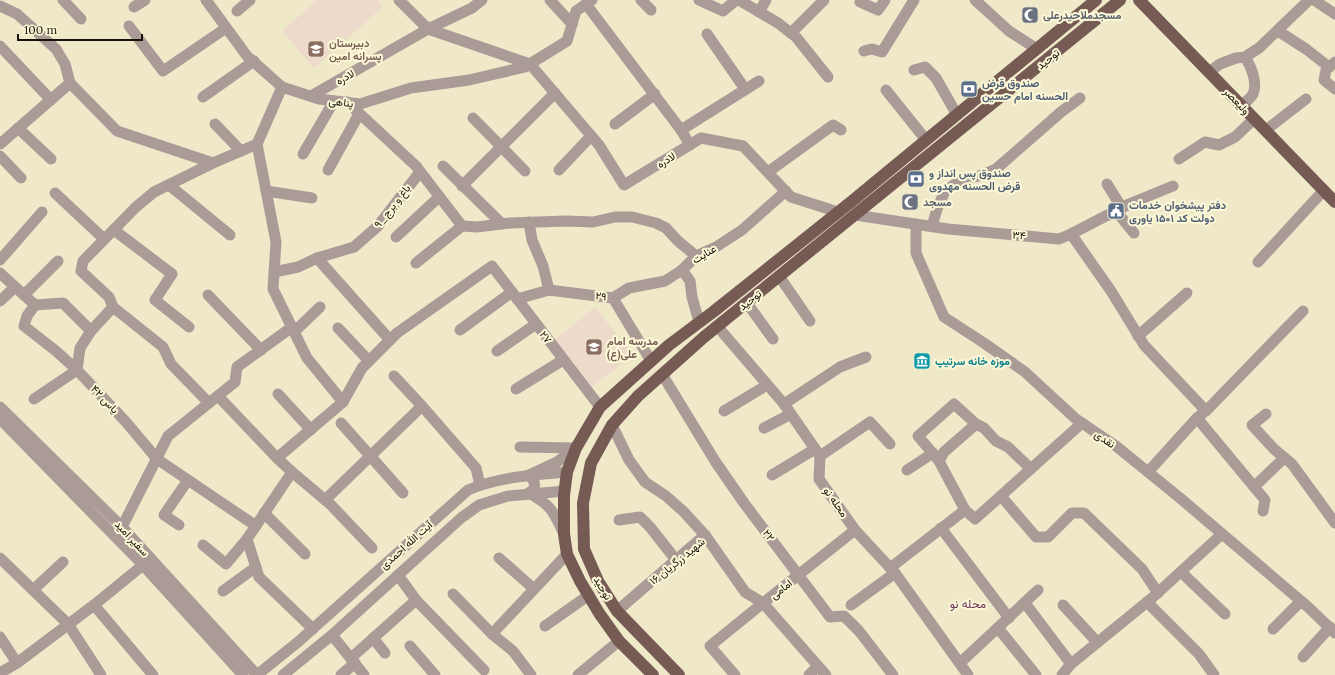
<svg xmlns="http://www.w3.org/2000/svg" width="1335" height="675" font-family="Lora,Vazirmatn,serif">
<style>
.education{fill:#eedacb}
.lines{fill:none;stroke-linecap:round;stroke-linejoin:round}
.minor{stroke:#aa9b97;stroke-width:11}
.major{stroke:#765b55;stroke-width:12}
.labels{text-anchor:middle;stroke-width:4;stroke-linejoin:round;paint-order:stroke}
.worship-label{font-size:11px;font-weight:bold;fill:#5b616d;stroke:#fcf7d6;text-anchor:start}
.education-label{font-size:11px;font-weight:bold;fill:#785e54;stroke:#fcf7d6;text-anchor:start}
.street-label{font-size:11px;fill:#161409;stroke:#fcf7d6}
.service-label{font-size:11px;font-weight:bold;fill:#4e5e75;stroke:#fcf7d6;text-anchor:start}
.culture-label{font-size:11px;font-weight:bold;fill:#0d838f;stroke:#fcf7d6;text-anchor:start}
.neighbourhood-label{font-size:12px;fill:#6d3158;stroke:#fcf7d6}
</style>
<rect width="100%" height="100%" fill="#efe9c9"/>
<g class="education">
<polygon points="317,0 378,0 383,7 314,68 282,31"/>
<polygon points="595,307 633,355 592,387 555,340"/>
</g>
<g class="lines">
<g class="minor">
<polyline points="63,0 81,19"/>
<polyline points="206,0 247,56 282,87"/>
<polyline points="550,0 572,24"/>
<polyline points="641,0 651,10"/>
<polyline points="699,0 723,11 736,0"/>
<polyline points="739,0 778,23 796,37 828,77"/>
<polyline points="975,0 1009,31 1037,49"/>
<polyline points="1314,0 1335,14"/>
<polyline points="860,2 878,10 885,0"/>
<polyline points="586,4 681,130 690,145"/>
<polyline points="0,6 17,14 56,49 65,64 70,83"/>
<polyline points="134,7 145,0"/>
<polyline points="237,11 250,0"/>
<polyline points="759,12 766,0"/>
<polyline points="129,26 163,71 226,28"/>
<polyline points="428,29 530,64"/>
<polyline points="428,29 472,8 482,0"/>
<polyline points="1278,31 1306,49 1329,67"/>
<polyline points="791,33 824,0"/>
<polyline points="707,34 745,89"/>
<polyline points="0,46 51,100"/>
<polyline points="864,51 872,49 882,52 914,0"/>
<polyline points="1335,62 1326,70 1324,80 1335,89"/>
<polyline points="530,64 599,145 624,185 701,138 743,146 791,197 838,212"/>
<polyline points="914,70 925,67 936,78 957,115"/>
<polyline points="1209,72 1220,64 1236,58 1245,57 1259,48 1309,0"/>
<polyline points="886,90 926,140"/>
<polyline points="311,96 428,29 399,0"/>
<polyline points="203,97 254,61"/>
<polyline points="347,102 416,166 462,226"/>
<path d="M1242 106C1245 102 1251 98 1253 94 1258 83 1251 66 1245 57"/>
<polyline points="473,118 525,171"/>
<polyline points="215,124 241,151"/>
<polyline points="615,124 655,94"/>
<polyline points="18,128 51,159"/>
<polyline points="681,130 759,81"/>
<polyline points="1266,130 1306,99"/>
<polyline points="0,144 70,83 117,131 213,163 257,144 282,87 319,99 360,104 411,88 469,80 525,67 567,41 576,11 592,0"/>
<polyline points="257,144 276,242 273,289 307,358 343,402 362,368 397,333 492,266 600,407"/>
<polyline points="303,154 334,101"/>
<polyline points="0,156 21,178"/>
<polyline points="1179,159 1205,142 1219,145 1235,137 1254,119"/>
<polyline points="443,166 502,224"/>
<polyline points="328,170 359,114"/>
<polyline points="559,170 591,136"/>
<polyline points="768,172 833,125 841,130"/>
<polyline points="1107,184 1122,208"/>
<polyline points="169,185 230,235"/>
<polyline points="462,186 555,93"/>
<polyline points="266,191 312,198"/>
<polyline points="55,193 104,239"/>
<polyline points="1116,211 1134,233"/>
<polyline points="855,215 948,229 1059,239 1071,234 1129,204 1173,186"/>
<polyline points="529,222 532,240 543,266 549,290"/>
<polyline points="916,224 916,253 944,317 984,343 1025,372 1076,419 1116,446 1180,498 1308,607 1335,633"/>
<polyline points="932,226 937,209 945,191 961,180 979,176 996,169 1061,112 1080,98"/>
<polyline points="114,230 172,274 155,300 189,327"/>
<polyline points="1071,234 1111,291 1144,345 1206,411 1303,311"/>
<polyline points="396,237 439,197"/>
<polyline points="317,258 390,340"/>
<polyline points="0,260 42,212"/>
<polyline points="1258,262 1324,190"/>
<polyline points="416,263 462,226 477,227 510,223 566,221 593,222 615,217 632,217 656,223 666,228 678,241 696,256"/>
<polyline points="682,270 690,281 692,297 699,322"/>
<polyline points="274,272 298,267 317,258 354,247 378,226 420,172"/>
<polyline points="0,273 35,305 63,303 91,331 80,348 77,370 126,422 157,459 256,526"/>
<polyline points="779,276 810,321"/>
<polyline points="24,295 58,261"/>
<polyline points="208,295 261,350"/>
<polyline points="613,298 629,288 665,281 682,270 696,256 716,247 742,230 786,191"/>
<polyline points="517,299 549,290 613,298 651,361"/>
<polyline points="0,301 15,287"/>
<polyline points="747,303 773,339"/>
<polyline points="113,307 163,347 171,364 209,403"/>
<polyline points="717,326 784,404 820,456 819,479 855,530 895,573 968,675"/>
<polyline points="338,328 369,361"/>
<polyline points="460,330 512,292"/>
<polyline points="91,331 113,307 109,297 81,271 83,261 136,207 154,192 213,163"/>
<polyline points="294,332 320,307"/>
<polyline points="1138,336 1187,293"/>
<polyline points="497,351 536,324"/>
<polyline points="662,374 715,461 744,503 830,617 844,616 859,631 893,675"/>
<polyline points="394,376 422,406"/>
<polyline points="516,389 563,360"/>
<polyline points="278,394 311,430"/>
<polyline points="218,396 277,458"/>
<polyline points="34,399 77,370 56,351 24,326 27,316 35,305"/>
<polyline points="784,404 840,367 866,357"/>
<path d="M0 407 122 527 257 675 298 642 468 490C498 477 533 475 567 472"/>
<polyline points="724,411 767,385"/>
<polyline points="1266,414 1252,425 1274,449 1292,464 1335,523"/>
<polyline points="1197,418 1265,500 1263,511"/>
<polyline points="0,419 143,565 243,675"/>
<polyline points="341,423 403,493"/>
<polyline points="612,425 629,460 645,482 666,496 683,511 705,535"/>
<polyline points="764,428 791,414"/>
<polyline points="520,447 576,448"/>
<polyline points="820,456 870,422 890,444"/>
<polyline points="939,461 918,436 954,404 976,424"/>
<polyline points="907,470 933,453"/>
<polyline points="292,472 330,504 372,548"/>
<polyline points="1148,472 1197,418 1202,414"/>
<polyline points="772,475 815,449"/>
<polyline points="1254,487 1284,458"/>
<polyline points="1001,496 1036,537 1048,537 1072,513 1084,513 1142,569 1158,593"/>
<polyline points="325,500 422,406 476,468 480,485"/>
<polyline points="965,510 939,461 944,452 976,424 984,428 996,441 1008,447 1031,469"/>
<polyline points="264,513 305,554"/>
<polyline points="619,520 640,517 650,527 676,560"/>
<polyline points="179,525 164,515 188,480"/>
<polyline points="122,527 168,436 235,382 237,367 292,327"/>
<polyline points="941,528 1009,618"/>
<path d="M564 534C553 511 552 506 529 493 537 488 536 482 529 475L557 462 576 448"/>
<polyline points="203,545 226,564 247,539"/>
<polyline points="0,558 68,624 101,675"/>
<polyline points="499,558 534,589"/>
<polyline points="890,568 965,510 975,519 1082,423"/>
<polyline points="1181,572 1225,614"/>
<polyline points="398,575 416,600 484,670"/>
<polyline points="33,590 63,562"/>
<polyline points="223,591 256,567"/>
<polyline points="453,594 492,634 513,651 531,675"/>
<polyline points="1147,602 1199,654 1214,675"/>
<polyline points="1025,603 1071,664"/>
<polyline points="94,605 153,675"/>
<polyline points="851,605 895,573"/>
<polyline points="1063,605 1097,642"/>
<polyline points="617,611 705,535 745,592 763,603 710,646 735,675"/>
<polyline points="545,626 589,595"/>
<polyline points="998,628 1036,675"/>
<polyline points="313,629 259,577 247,539 292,472 277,458 343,402"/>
<polyline points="1273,629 1301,601"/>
<polyline points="492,634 567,554"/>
<polyline points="332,635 364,675"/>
<polyline points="0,637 17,663"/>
<polyline points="373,638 385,653"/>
<polyline points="410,646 435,675"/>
<polyline points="1303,657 1330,627"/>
<polyline points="351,658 416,600"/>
<polyline points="960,663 1038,590"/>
<polyline points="0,673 17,663 94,605 143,565"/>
<polyline points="283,675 332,635 461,518 479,505 508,496 565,491"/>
<polyline points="341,675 355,663"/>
<polyline points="578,675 619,641"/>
<polyline points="809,675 818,666"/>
<polyline points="826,675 763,603 855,530"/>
<polyline points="1062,675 1071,664 1152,598 1222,534"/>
</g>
<g class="major">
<polyline points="1139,0 1335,202"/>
<polyline points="653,675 619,641 599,613 580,581 567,554 564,534 564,495 567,472 576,448 600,407 669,345 713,312 851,202 1096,0"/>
<polyline points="679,675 617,611 598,581 584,549 583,503 591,463 612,425 638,396 704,337 1120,0"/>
</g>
</g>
<defs>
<symbol id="mosque-square" viewBox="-11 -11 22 22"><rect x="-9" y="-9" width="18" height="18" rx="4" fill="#6b7280" stroke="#fcf7d6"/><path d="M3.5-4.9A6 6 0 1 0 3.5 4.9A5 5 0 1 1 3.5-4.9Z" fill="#fff"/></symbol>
<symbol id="school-square" viewBox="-11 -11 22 22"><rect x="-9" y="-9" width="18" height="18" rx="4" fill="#8d6e63" stroke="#fcf7d6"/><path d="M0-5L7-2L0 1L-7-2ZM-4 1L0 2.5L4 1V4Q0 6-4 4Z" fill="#fff"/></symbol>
<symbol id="bank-square" viewBox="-11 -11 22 22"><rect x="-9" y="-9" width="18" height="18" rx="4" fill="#5c6f8a" stroke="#fcf7d6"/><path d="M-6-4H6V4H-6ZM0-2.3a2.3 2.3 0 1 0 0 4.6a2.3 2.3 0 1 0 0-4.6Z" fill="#fff"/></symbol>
<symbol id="civic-square" viewBox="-11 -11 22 22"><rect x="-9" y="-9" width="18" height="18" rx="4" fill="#5c6f8a" stroke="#fcf7d6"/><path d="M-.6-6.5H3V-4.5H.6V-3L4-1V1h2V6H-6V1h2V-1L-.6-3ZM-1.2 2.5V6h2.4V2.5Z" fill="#fff"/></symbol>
<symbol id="museum-square" viewBox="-11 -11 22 22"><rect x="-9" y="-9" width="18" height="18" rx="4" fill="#0f9aa8" stroke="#fcf7d6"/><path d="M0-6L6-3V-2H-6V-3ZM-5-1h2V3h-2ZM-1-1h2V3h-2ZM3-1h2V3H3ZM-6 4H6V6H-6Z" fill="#fff"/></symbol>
</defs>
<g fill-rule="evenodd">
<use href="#mosque-square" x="1020" y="5" width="20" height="20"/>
<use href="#school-square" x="306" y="39" width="20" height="20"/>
<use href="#bank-square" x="959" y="79" width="20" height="20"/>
<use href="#bank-square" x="906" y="169" width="20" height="20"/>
<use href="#mosque-square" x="900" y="192" width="20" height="20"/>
<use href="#civic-square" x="1106" y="201" width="20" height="20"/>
<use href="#school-square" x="584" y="337" width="20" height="20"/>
<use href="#museum-square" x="912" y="351" width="20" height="20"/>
</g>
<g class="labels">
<g class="worship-label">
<text x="1043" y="19">مسجدملاحیدرعلی</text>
<text x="923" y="206">مسجد</text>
</g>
<g class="education-label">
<text x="329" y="47">دبیرستان<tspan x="329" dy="13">پسرانه امین</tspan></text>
<text x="607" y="345">مدرسه امام<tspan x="607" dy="13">علی(ع)</tspan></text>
</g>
<g class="street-label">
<text transform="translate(1048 59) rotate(-39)" y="4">توحید</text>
<text transform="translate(345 77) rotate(-30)" y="4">لادره</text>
<text transform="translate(1237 101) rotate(46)" y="4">ولیعصر</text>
<text transform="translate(341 102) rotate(7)" y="4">پناهی</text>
<text transform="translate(666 160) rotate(-31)" y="4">لادره</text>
<text transform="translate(392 206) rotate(-52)" y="4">۹_باغ و برج</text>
<text transform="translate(1019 235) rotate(5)" y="4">۳۴</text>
<text transform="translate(704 254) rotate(-31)" y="4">عنایت</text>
<text transform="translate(601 296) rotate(7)" y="4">۲۹</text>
<text transform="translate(750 300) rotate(-39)" y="4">توحید</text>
<text transform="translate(546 337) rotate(53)" y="4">۲۷</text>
<text transform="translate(105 399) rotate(46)" y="4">یاس ۴۲</text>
<text transform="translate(1105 439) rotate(34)" y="4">نقدی</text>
<text transform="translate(836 502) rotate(55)" y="4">محله نو</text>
<text transform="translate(769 535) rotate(52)" y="4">۲۲</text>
<text transform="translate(132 538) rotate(47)" y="4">سفیر امید</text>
<text transform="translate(406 545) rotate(-42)" y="4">آیت الله احمدی</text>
<text transform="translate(677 561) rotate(-39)" y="4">۱۶ شهید زرگریان</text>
<text transform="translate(603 588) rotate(60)" y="4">توحید</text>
<text transform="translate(781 589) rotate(-38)" y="4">امامی</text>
</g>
<g class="service-label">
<text x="982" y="87">صندوق قرض<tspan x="982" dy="13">الحسنه امام حسین</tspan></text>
<text x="929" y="177">صندوق پس انداز و<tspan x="929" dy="13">قرض الحسنه مهدوی</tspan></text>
<text x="1129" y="209">دفتر پیشخوان خدمات<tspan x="1129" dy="13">دولت کد ۱۵۰۱ یاوری</tspan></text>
</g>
<g class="culture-label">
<text x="935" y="365">موزه خانه سرتیپ</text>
</g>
<g class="neighbourhood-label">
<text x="968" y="608">محله نو</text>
</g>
</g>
<path d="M18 34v6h124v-6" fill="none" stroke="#161409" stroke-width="2"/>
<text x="24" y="34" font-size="12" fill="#161409" stroke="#fcf7d6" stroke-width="3" paint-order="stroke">100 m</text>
</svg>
